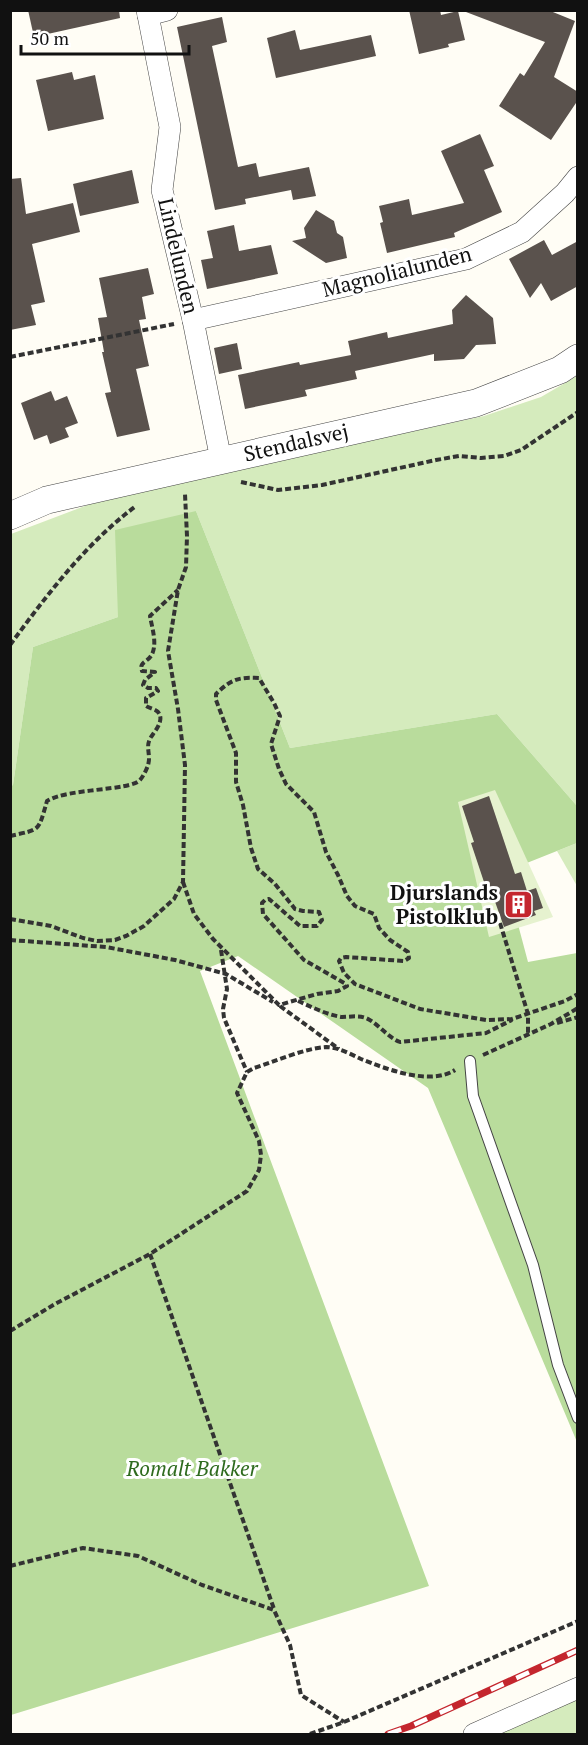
<svg xmlns="http://www.w3.org/2000/svg" width="588" height="1745" font-family="'PT Serif',serif">
<style>
.green{fill:#d5ebbd}
.forest{fill:#b9dc9c}
.pitch{fill:#e6f2cf}
.building{fill:#5a524d}
.lines{fill:none;stroke-linecap:round;stroke-linejoin:round}
.service-casing{stroke:#444;stroke-width:12}
.minor-casing{stroke:#444;stroke-width:22}
.tertiary-casing{stroke:#444;stroke-width:28}
.path{stroke:#333;stroke-width:4;stroke-dasharray:6 3;stroke-linecap:butt}
.service{stroke:#fff;stroke-width:10}
.minor{stroke:#fff;stroke-width:21}
.tertiary{stroke:#fff;stroke-width:27}
.rail-casing{stroke:#c4262e;stroke-width:7}
.rail{stroke:#fff;stroke-width:4.5;stroke-dasharray:14;stroke-linecap:butt}
.labels{text-anchor:middle;stroke-width:6;stroke-linejoin:round;paint-order:stroke}
.street-label{font-size:21px;fill:#111;stroke:#fff}
.poi-label{font-size:21px;font-weight:bold;fill:#111;stroke:#fff;text-anchor:end}
.park-label{font-size:21px;font-style:italic;fill:#2f6b1f;stroke:#fff}
</style>
<rect width="100%" height="100%" fill="#fffdf5"/>
<g class="green">
<polygon points="577,376 577,806 497,714 290,748 196,511 118,617 33,647 13,785 11,786 11,534 106,498 215,474 484,416 541,397"/>
<polygon points="577,843 577,886 557,851"/>
<polygon points="577,1699 577,1734 500,1734"/>
</g>
<polygon class="forest" points="196,511 290,748 497,714 577,806 577,843 504,872 528,962 577,953 577,1442 428,1088 238,956 200,971 429,1586 11,1715 11,786 13,785 33,647 118,617 115,530"/>
<polygon class="pitch" points="495,790 553,917 489,937 458,802"/>
<g class="building">
<polygon points="28,10 119,10 120,18 34,37"/>
<polygon points="409,10 440,10 441,15 458,11 465,40 448,44 449,47 419,54"/>
<polygon points="467,10 548,10 575,21 554,77 578,92 578,100 551,140 499,106 520,73 524,76 545,42 466,12"/>
<polygon points="222,17 227,42 212,46 238,167 256,163 259,177 309,167 316,196 293,200 291,190 245,199 246,204 215,210 177,27"/>
<polygon points="295,30 300,50 371,35 376,56 276,78 267,38"/>
<polygon points="72,72 74,80 95,75 104,119 48,131 36,80"/>
<polygon points="480,134 494,166 484,170 502,212 454,233 455,237 387,253 380,223 383,222 379,206 409,199 412,215 464,203 441,151"/>
<polygon points="132,170 139,203 80,216 73,184"/>
<polygon points="21,178 26,214 73,203 80,232 32,244 45,302 31,305 36,325 10,330 10,179"/>
<polygon points="316,210 334,221 337,233 343,237 347,258 326,263 292,241 306,238 304,228"/>
<polygon points="234,225 239,251 271,245 278,274 207,289 201,260 213,258 207,231"/>
<polygon points="544,240 552,255 578,241 578,286 551,301 541,283 530,298 509,259"/>
<polygon points="148,268 154,294 142,297 146,319 139,320 149,366 136,369 150,430 117,437 105,393 111,392 102,352 104,352 98,318 107,317 99,278"/>
<polygon points="466,295 493,318 496,344 476,345 464,359 434,361 434,354 355,371 357,379 305,390 307,396 245,409 238,375 299,362 300,365 351,355 348,341 387,332 388,338 453,324 452,310"/>
<polygon points="237,343 242,369 219,374 214,348"/>
<polygon points="51,391 55,401 67,396 78,423 65,428 69,437 50,444 47,435 34,440 21,403"/>
<polygon points="489,796 515,874 521,872 527,891 536,888 543,908 534,911 536,915 504,927 493,896 489,897 471,843 474,842 462,806"/>
</g>
<g class="lines">
<defs>
<polyline id="service" points="470,1061 473,1096 533,1265 558,1365 578,1418"/>
<g id="minor">
<polyline points="147,10 170,127 162,190 193,320 221,460"/>
<polyline points="148,15 167,10"/>
<polyline points="193,320 466,259 522,232 565,193 578,177"/>
<polyline points="474,1734 578,1688"/>
</g>
<polyline id="tertiary" points="10,516 47,500 476,403 560,370 578,358"/>
</defs>
<use href="#service" class="service-casing"/>
<use href="#minor" class="minor-casing"/>
<use href="#tertiary" class="tertiary-casing"/>
<g class="path">
<polyline points="10,357 174,324"/>
<polyline points="241,482 278,490 322,485 436,460 459,456 481,458 504,456 521,450 578,412"/>
<path d="M10 645C47 595 85 544 136 506"/>
<path d="M10 836C41 829 38 832 47 801 68 788 130 791 140 780 144 775 149 766 149 759 149 750 146 745 151 737 155 731 165 720 158 712 155 709 149 708 146 706V698L158 691 156 688H148L143 685 145 680 155 672 142 671C139 662 146 663 151 656 158 645 152 628 150 616L178 590"/>
<path d="M183 882 194 914 213 939 279 1005 317 994 338 991 347 986 346 984 304 960 263 914 262 903 265 900 269 899 300 926H317L322 920 319 912 303 911 295 909 275 884 258 869 251 848 243 805 236 782V753L216 700V694C231 679 239 677 259 678L274 703 280 716 271 744 279 769 286 784 314 812 326 852 338 875 347 896 355 906 374 914 379 928 390 940 408 952 409 958 404 961 346 957 341 958 339 961 344 973 355 984 420 1009 486 1020 512 1019 565 1001 578 994"/>
<polyline points="10,919 51,926 83,938 97,941 115,940 126,936 144,926 174,899 183,882 185,765 178,709 168,651 178,590 186,567 187,536 185,494"/>
<polyline points="500,923 528,1014 528,1035"/>
<polyline points="10,940 106,947 175,960 226,974 273,1002"/>
<polyline points="221,950 227,989 223,1009 224,1018 247,1072"/>
<path d="M298 1001C312 1007 327 1015 342 1017 350 1017 358 1015 366 1018 379 1024 387 1037 400 1042L486 1033 512 1020"/>
<polyline points="280,1006 339,1049"/>
<polyline points="557,1023 578,1017"/>
<polyline points="483,1055 551,1024 578,1008"/>
<polyline points="150,1254 274,1609"/>
<path d="M10 1331 55 1304 150 1254 247 1191 259 1170 261 1155 259 1141 237 1093 247 1072 254 1068C274 1062 305 1048 326 1047 338 1047 350 1054 361 1059 386 1069 430 1086 455 1070"/>
<polyline points="10,1566 83,1548 138,1556 202,1585 274,1610 290,1645 301,1695 344,1722"/>
<polyline points="310,1734 344,1722 578,1621"/>
</g>
<use href="#service" class="service"/>
<use href="#minor" class="minor"/>
<use href="#tertiary" class="tertiary"/>
<defs>
<polyline id="rail" points="388,1734 411,1726 578,1650"/>
</defs>
<use href="#rail" class="rail-casing"/>
<use href="#rail" class="rail"/>
</g>
<defs>
<symbol id="building-square" viewBox="-11 -11 22 22"><rect x="-9" y="-9" width="18" height="18" rx="4" fill="#c4262e" stroke="#fff"/><path d="M-4-6H4V6H1V3H-1V6H-4ZM-2.5-4.3h1.7v1.8h-1.7ZM.8-4.3h1.7v1.8H.8ZM-2.5-1h1.7V.8h-1.7ZM.8-1h1.7V.8H.8Z" fill="#fff"/></symbol>
</defs>
<g fill-rule="evenodd">
<use href="#building-square" x="502" y="888" width="33" height="33"/>
</g>
<g class="labels">
<g class="street-label">
<text transform="translate(178 256) rotate(77)" y="7">Lindelunden</text>
<text transform="translate(397 272) rotate(-14)" y="7">Magnolialunden</text>
<text transform="translate(296 443) rotate(-13)" y="7">Stendalsvej</text>
</g>
<g class="poi-label">
<text x="498" y="900">Djurslands<tspan x="498" dy="24">Pistolklub</tspan></text>
</g>
<g class="park-label">
<text x="192" y="1476">Romalt Bakker</text>
</g>
</g>
<rect width="588" height="1745" fill="none" stroke="#111111" stroke-width="24"/>
<path d="M21 45v9h168v-9" fill="none" stroke="#111111" stroke-width="3"/>
<text x="30" y="45" font-size="18" fill="#111111" stroke="#ffffff" stroke-width="4.5" paint-order="stroke">50 m</text>
</svg>
